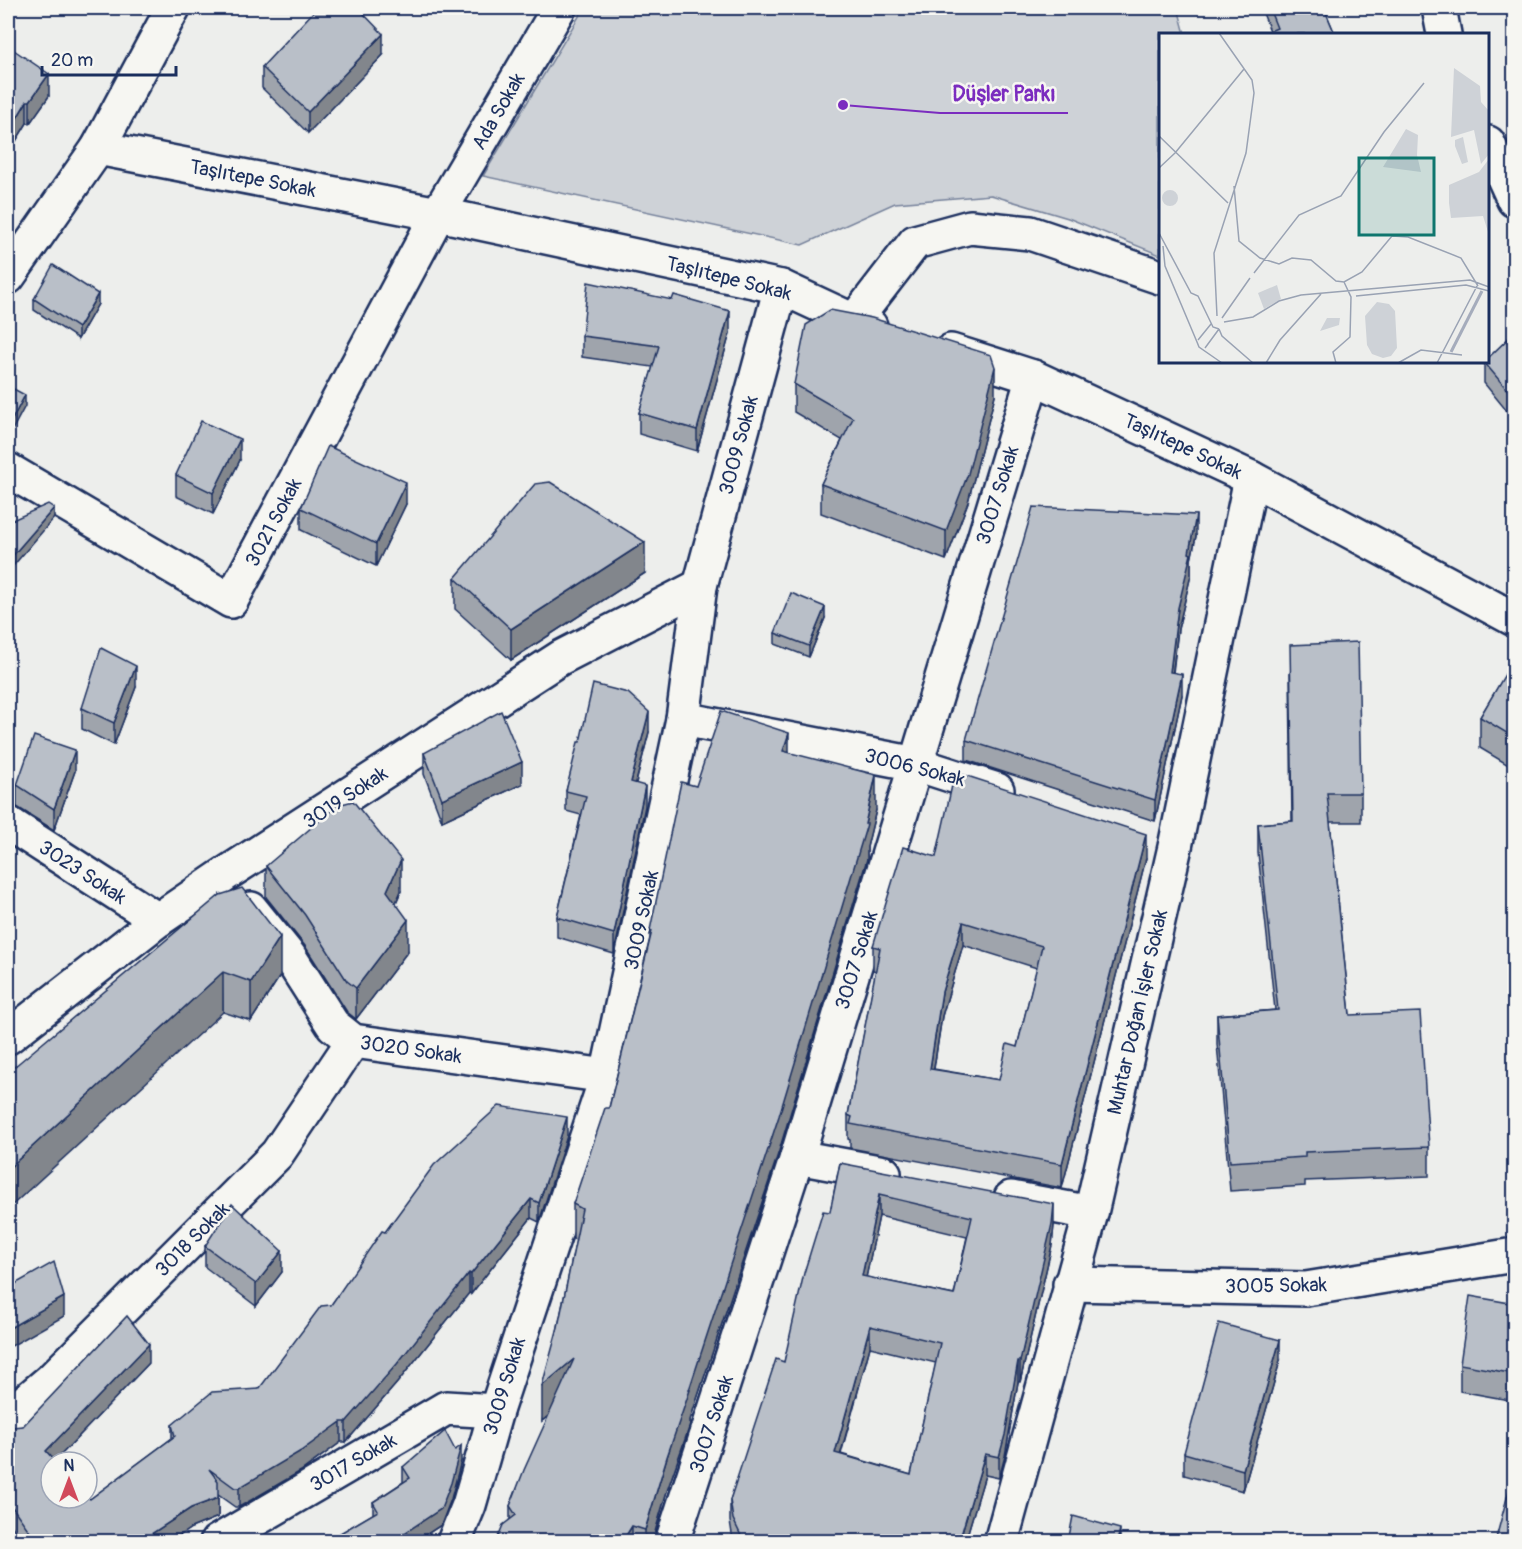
<svg xmlns="http://www.w3.org/2000/svg" width="1522" height="1549" font-family="Pangolin,sans-serif">
<style>
.green{fill:#ced2d7;stroke:#74809a;stroke-width:1.5}
.lines{fill:none;stroke-linecap:round;stroke-linejoin:round}
.minor-casing{stroke:#1b2f5e;stroke-width:38}
.minor{stroke:#f6f6f2;stroke-width:33}
.wall{fill:#9fa4ac;stroke:#1b2f5e;stroke-width:1.5;fill-rule:evenodd}
.shaded-wall{fill:#82868c;stroke:#1b2f5e;stroke-width:1.5}
.building{fill:#b9bfc8;stroke:#1b2f5e;stroke-width:1.5;fill-rule:evenodd}
.labels{text-anchor:middle;stroke-width:5;stroke-linejoin:round;paint-order:stroke}
.street-label{font-size:20px;fill:#1b2f5e;stroke:#f6f6f2}
.inset-river{fill:none;stroke:#a5acbc;stroke-width:3}
.inset-road{fill:none;stroke:#99a2b3;stroke-width:1.5}
.view{fill:#0f766e;fill-opacity:0.15;stroke:#0f766e;stroke-width:3}
.inset-edge{fill:none;stroke:#1b2f5e;stroke-width:3}
.leader{fill:none;stroke:#7b2cbf;stroke-width:2}
.callout-dot{fill:#7b2cbf;stroke:#f6f6f2;stroke-width:2}
.callout-label{font-size:21px;text-anchor:middle;font-weight:bold;fill:#7b2cbf;stroke:#f6f6f2;stroke-width:5;stroke-linejoin:round;paint-order:stroke}
</style>
<rect width="100%" height="100%" fill="#edeeec"/>
<filter id="ink" filterUnits="userSpaceOnUse"><feTurbulence type="fractalNoise" baseFrequency=".0167" numOctaves="2"/><feDisplacementMap in="SourceGraphic" scale="12" xChannelSelector="R" yChannelSelector="G"/><feConvolveMatrix kernelMatrix="1 2 1 2 8 2 1 2 1" color-interpolation-filters="sRGB"/></filter>
<g filter="url(#ink)">
<polygon class="green" points="584,8 1178,8 1185,34 1160,34 1160,255 1068,218 991,195 895,203 802,245 483,176"/>
<g class="lines">
<defs>
<g id="minor">
<polyline points="1439,8 1444,34"/>
<polyline points="1488,143 1514,200"/>
<polyline points="98,148 438,214 781,287 854,321 870,326"/>
<polyline points="8,277 98,148 173,8"/>
<polyline points="854,321 915,242 970,227 1030,233 1160,277"/>
<polyline points="951,351 1033,377 1251,478 1514,619"/>
<polyline points="8,470 231,601 438,214 559,8"/>
<polyline points="683,719 916,764 997,790"/>
<polyline points="8,823 158,920"/>
<polyline points="251,909 289,956 333,1025 353,1041 607,1076"/>
<polyline points="8,1037 158,920 224,875 560,658 700,586"/>
<polyline points="797,1157 884,1173"/>
<polyline points="1011,1198 1091,1213"/>
<polyline points="1070,1284 1306,1289 1514,1255"/>
<polyline points="8,1416 53,1378 277,1154 353,1041"/>
<polyline points="217,1542 446,1408 496,1411"/>
<polyline points="454,1542 469,1505 496,1411 607,1076 683,719 700,586 781,287"/>
<polyline points="672,1542 797,1157 1033,377"/>
<polyline points="1001,1542 1091,1213 1175,847 1251,478"/>
</g>
</defs>
<use href="#minor" class="minor-casing"/>
<use href="#minor" class="minor"/>
</g>
<g class="wall">
<polygon points="1261,8 1324,8 1335,34 1270,34 1270,31"/>
<polygon points="8,46 49,96 30,123 27,123 8,154"/>
<polygon points="383,55 308,133 262,88 262,67"/>
<polygon points="34,299 98,304 78,339 34,310"/>
<polygon points="1515,332 1515,421 1484,383 1484,362"/>
<polygon points="730,333 697,451 639,434 639,413 653,367 582,357 582,336"/>
<polygon points="794,384 995,395 968,502 946,560 821,513 821,484 842,440 794,412"/>
<polygon points="240,460 213,514 176,496 176,475"/>
<polygon points="406,504 376,566 301,530 301,508"/>
<polygon points="1196,536 1191,560 1191,575 1178,629 1173,673 1182,695 1155,821 966,760 966,740"/>
<polygon points="645,573 511,660 455,609 455,578"/>
<polygon points="825,618 809,657 775,644 775,633"/>
<polygon points="1515,659 1515,769 1480,748 1480,717"/>
<polygon points="1290,674 1361,793 1361,822 1330,822 1350,1015 1429,1147 1429,1176 1305,1181 1305,1186 1230,1191 1217,1044 1217,1015 1275,1010 1258,853 1258,824 1292,821"/>
<polygon points="136,687 114,745 82,729 82,708"/>
<polygon points="649,732 636,783 645,806 614,954 557,937 557,917 581,815 566,811 566,791 580,742"/>
<polygon points="424,753 522,784 442,821 424,774"/>
<polygon points="789,753 876,810 867,847 867,859 779,1151 690,1420 690,1425 667,1491 652,1542 496,1542 510,1519 510,1506 549,1416 542,1421 558,1327 576,1240 573,1239 573,1204 609,1108 650,938 650,930"/>
<polygon points="75,771 54,830 17,807 17,785"/>
<path d="M936 857 1146 858 1062 1188 850 1148V1140L848 1139V1115L876 971 873 970V946ZM963 945 1037 968 1017 1047 999 1080 934 1069 942 1016Z"/>
<polygon points="266,866 401,891 396,903 408,951 356,1019 347,1012 305,946 266,897"/>
<polygon points="220,895 280,976 251,1021 223,1012"/>
<polygon points="567,1136 539,1222 531,1218 471,1294 469,1293 397,1383 346,1442 341,1442 301,1471 239,1507 235,1507 218,1495 218,1517 191,1528 170,1542 23,1542 8,1521 8,1433 149,1363 55,1461 90,1499 172,1438 172,1425 259,1389 331,1305 385,1232"/>
<path d="M840 1163 1054 1225 1052 1245 1020 1382H1018L1005 1456 999 1478 985 1475 965 1542H733V1540L730 1521V1500L784 1362 830 1212ZM879 1216 967 1237 954 1295 866 1277ZM870 1347 936 1363 911 1475 841 1454Z"/>
<polygon points="205,1246 282,1272 256,1306 205,1267"/>
<polygon points="1515,1304 1515,1401 1460,1391 1460,1364"/>
<polygon points="1280,1361 1243,1491 1184,1475 1184,1453"/>
<polygon points="461,1461 451,1499 441,1525 415,1542 325,1542 373,1514 373,1502 403,1482 403,1467"/>
</g>
<g class="shaded-wall">
<polygon points="383,34 383,55 308,133 308,112"/>
<polygon points="49,74 49,96 30,123 30,101"/>
<polygon points="27,101 27,123 8,154 8,133"/>
<polygon points="98,294 98,304 78,339 78,328"/>
<polygon points="730,311 730,333 697,451 697,430"/>
<polygon points="995,367 995,395 968,502 946,560 946,531"/>
<polygon points="25,395 25,406 8,438 8,427"/>
<polygon points="240,439 240,460 213,514 213,493"/>
<polygon points="406,482 406,504 376,566 376,544"/>
<polygon points="54,508 54,518 8,572 8,561"/>
<polygon points="1196,515 1196,536 1191,560 1191,575 1178,629 1170,693 1170,672 1178,608"/>
<polygon points="645,542 645,573 511,660 511,629"/>
<polygon points="825,607 825,618 809,657 809,646"/>
<polygon points="136,666 136,687 114,745 114,723"/>
<polygon points="1182,674 1182,695 1155,821 1155,800"/>
<polygon points="649,712 649,732 631,801 631,782"/>
<polygon points="789,733 789,768 783,751"/>
<polygon points="75,750 75,771 54,830 54,809"/>
<polygon points="522,762 522,784 442,821 442,799"/>
<polygon points="876,775 876,810 867,847 867,859 779,1151 690,1420 690,1425 667,1491 652,1542 645,1542 645,1530 667,1457 865,824"/>
<polygon points="645,786 645,806 614,954 614,934"/>
<polygon points="1146,834 1146,858 1062,1188 1062,1164"/>
<polygon points="401,860 401,891 387,922 387,891"/>
<polygon points="408,920 408,951 356,1019 356,988"/>
<polygon points="963,922 963,945 942,1016 930,1093 930,1069 942,992"/>
<polygon points="280,937 280,976 251,1021 251,982"/>
<polygon points="223,972 223,1012 8,1209 8,1169"/>
<polygon points="567,1117 567,1136 539,1222 539,1203"/>
<polygon points="879,1195 879,1216 862,1297 862,1276"/>
<polygon points="531,1199 531,1218 471,1294 471,1274"/>
<polygon points="1054,1204 1054,1225 1052,1245 1020,1382 1020,1361"/>
<polygon points="282,1251 282,1272 256,1306 256,1284"/>
<polygon points="469,1273 469,1293 397,1383 346,1442 346,1422"/>
<polygon points="64,1297 64,1316 8,1348 8,1329"/>
<polygon points="870,1326 870,1347 835,1474 835,1453"/>
<polygon points="1280,1340 1280,1361 1243,1491 1243,1470"/>
<polygon points="149,1344 149,1363 54,1462 46,1451"/>
<polygon points="574,1359 574,1394 542,1421 542,1386"/>
<polygon points="1018,1361 1018,1382 1005,1456 999,1478 999,1457"/>
<polygon points="341,1422 341,1442 301,1471 239,1507 239,1488"/>
<polygon points="461,1446 461,1461 451,1499 441,1525 415,1542 391,1542"/>
<polygon points="985,1454 985,1475 965,1542 959,1542"/>
<polygon points="218,1498 218,1517 191,1528 170,1542 139,1542 191,1508"/>
<polygon points="632,1526 632,1542 622,1542"/>
<polygon points="1120,1529 1120,1542 1117,1542"/>
</g>
<g class="building">
<polygon points="317,8 358,8 383,34 308,112 262,67"/>
<polygon points="1269,8 1324,8 1335,34 1271,34 1270,31 1277,28"/>
<polygon points="8,46 49,74 30,101 27,101 8,133"/>
<polygon points="53,265 98,294 78,328 34,299"/>
<polygon points="588,282 672,300 674,295 730,311 697,430 639,413 659,346 582,336"/>
<polygon points="830,310 872,318 991,355 995,367 968,474 946,531 821,484 853,418 794,384 806,325"/>
<polygon points="1515,332 1515,399 1484,362 1488,362 1488,358"/>
<polygon points="8,386 25,395 8,427"/>
<polygon points="201,421 240,439 213,493 176,475"/>
<polygon points="328,446 406,482 376,544 301,508"/>
<polygon points="550,482 645,542 511,629 455,578 535,484"/>
<polygon points="48,504 54,508 8,561 8,522"/>
<polygon points="1033,507 1196,515 1189,553 1191,554 1178,608 1170,672 1182,674 1155,800 966,740"/>
<polygon points="791,593 825,607 809,646 775,633"/>
<polygon points="1358,642 1361,793 1327,793 1350,1015 1420,1012 1429,1147 1305,1152 1305,1157 1230,1162 1217,1015 1278,1010 1258,824 1293,821 1290,645"/>
<polygon points="101,648 136,666 114,723 82,708"/>
<polygon points="1514,659 1515,659 1515,738 1480,717"/>
<polygon points="593,684 628,693 649,712 631,782 645,786 614,934 557,917 586,796 566,791 578,742 580,742"/>
<polygon points="501,711 522,762 442,799 424,753"/>
<polygon points="721,711 789,733 783,751 876,775 865,824 867,824 779,1116 689,1390 690,1390 667,1457 645,1530 632,1526 622,1542 496,1542 503,1525 516,1515 510,1506 524,1470 574,1359 542,1386 558,1327 582,1209 573,1204 605,1108 609,1108 652,931 650,930 681,782 696,786"/>
<polygon points="34,736 75,750 54,809 17,785"/>
<path d="M955 772 1146 834 1062 1164 850 1124 852 1117 848 1115 880 948 873 946 903 847 936 857ZM963 922 1042 946 1017 1047 1007 1044 999 1080 930 1069 942 992Z"/>
<polygon points="353,801 401,860 387,891 408,920 356,988 347,981 305,915 266,866 338,805"/>
<polygon points="242,888 280,937 251,982 223,972 8,1169 8,1072 220,895"/>
<polygon points="499,1106 567,1117 539,1203 531,1199 471,1274 469,1273 397,1364 346,1422 341,1422 301,1451 239,1488 235,1488 209,1469 218,1481 218,1498 191,1508 139,1542 37,1542 8,1501 8,1433 12,1427 23,1426 127,1316 149,1344 46,1451 56,1462 51,1462 51,1498 87,1498 87,1496 90,1499 175,1436 172,1425 212,1392 259,1389 321,1306 331,1305 382,1231 385,1232 434,1165"/>
<path d="M840 1163 1054 1204 1052 1224 1020 1361H1018L1005 1435 999 1457 985 1454 959 1542H744L733 1519 730 1500 776 1359 784 1362 804 1273 823 1211 830 1212ZM879 1195 972 1217 954 1295 862 1276ZM870 1326 940 1343 911 1475 835 1453Z"/>
<polygon points="232,1204 282,1251 256,1284 205,1246"/>
<polygon points="54,1262 64,1297 8,1329 8,1288"/>
<polygon points="1470,1296 1515,1304 1515,1374 1460,1364"/>
<polygon points="1219,1323 1280,1340 1243,1470 1184,1453"/>
<polygon points="445,1431 455,1450 461,1446 451,1483 441,1509 391,1542 325,1542 378,1511 373,1502 410,1478 403,1467"/>
<polygon points="1515,1468 1515,1542 1495,1542"/>
<polygon points="1073,1516 1120,1529 1117,1542 1068,1542"/>
</g>
</g>
<g class="labels">
<g class="street-label">
<text transform="translate(498 111) rotate(-60)" y="7">Ada Sokak</text>
<text transform="translate(253 178) rotate(11)" y="7">Taşlıtepe Sokak</text>
<text transform="translate(729 278) rotate(14)" y="7">Taşlıtepe Sokak</text>
<text transform="translate(738 445) rotate(-75)" y="7">3009 Sokak</text>
<text transform="translate(1183 446) rotate(25)" y="7">Taşlıtepe Sokak</text>
<text transform="translate(997 495) rotate(-73)" y="7">3007 Sokak</text>
<text transform="translate(273 522) rotate(-62)" y="7">3021 Sokak</text>
<text transform="translate(915 767) rotate(14)" y="7">3006 Sokak</text>
<text transform="translate(345 797) rotate(-33)" y="7">3019 Sokak</text>
<text transform="translate(83 872) rotate(33)" y="7">3023 Sokak</text>
<text transform="translate(641 920) rotate(-78)" y="7">3009 Sokak</text>
<text transform="translate(856 960) rotate(-73)" y="7">3007 Sokak</text>
<text transform="translate(1137 1012) rotate(-77)" y="7">Muhtar Doğan İşler Sokak</text>
<text transform="translate(411 1049) rotate(8)" y="7">3020 Sokak</text>
<text transform="translate(192 1239) rotate(-45)" y="7">3018 Sokak</text>
<text transform="translate(1276 1285) rotate(-1)" y="7">3005 Sokak</text>
<text transform="translate(504 1386) rotate(-73)" y="7">3009 Sokak</text>
<text transform="translate(711 1424) rotate(-72)" y="7">3007 Sokak</text>
<text transform="translate(353 1462) rotate(-30)" y="7">3017 Sokak</text>
</g>
</g>
<g transform="translate(1159 33)">
<rect width="330" height="330" fill="#edeeec"/>
<path d="M295 35 321 53 322 69 330 78V121L322 131 315 97 292 104ZM247 96 259 102 258 122 262 139 224 134ZM304 104 309 129 303 131 296 113V107ZM330 126V202L324 183 292 185 290 170V152L320 139ZM3 165a8 8 0 1 1 16 0a8 8 0 1 1-16 0ZM118 252 122 266 105 276 99 260ZM218 269 230 271 236 278 238 315 232 323 224 325 213 321 208 312 206 283ZM168 285H181L180 292 161 298Z" fill="#ced2d7"/>
<path class="inset-river" d="M292 319 323 258"/>
<path class="inset-road" d="M0 103 69 170M16 120 85 36M0 135 16 120M75 153 80 208 101 225 120 231 133 225 152 227 177 248 185 249 203 239 233 203 249 204 302 225 319 253M0 200 32 260 39 263 54 294 60 296M4 213 6 233 38 309M95 240 140 182 182 163 225 99 265 50M197 263 307 252 330 258M58 283 55 220 87 120 95 60 93 47 60 0M63 285 91 245M65 289 94 284 120 268 142 262 311 247 330 254M60 296 63 303 94 330M39 307 52 291M38 309 40 314 63 330M46 315 60 296M107 330 121 307 162 261M177 330 174 319 191 304 192 264 185 249M239 330 262 317 303 322M278 330 318 253"/>
<path class="view" d="M200 125H275V202H200Z"/>
<rect width="330" height="330" class="inset-edge"/>
</g>
<path class="leader" d="M843 105L940 113H1068"/>
<circle class="callout-dot" cx="843" cy="105" r="6"/>
<g class="callout-label">
<text x="1004" y="101">Düşler Parkı</text>
</g>
<rect width="1522" height="1549" fill="none" stroke="#f6f6f2" stroke-width="30"/>
<rect x="15" y="15" width="1492" height="1519" fill="none" stroke="#1b2f5e" stroke-width="2" filter="url(#ink)"/>
<g transform="translate(69 1480)"><circle r="28" fill="#f6f6f2" stroke="#9ea6b7" stroke-width="1.5"/>
<path d="M0-4.5L10 22L0 15L-10 22Z" fill="#d1495b"/>
<text y="-9" font-size="16" font-weight="bold" text-anchor="middle" fill="#1b2f5e">N</text>
</g>
<path d="M42 66v9h134v-9" fill="none" stroke="#1b2f5e" stroke-width="3"/>
<text x="51" y="66" font-size="18" fill="#1b2f5e" stroke="#f6f6f2" stroke-width="4.5" paint-order="stroke">20 m</text>
</svg>
